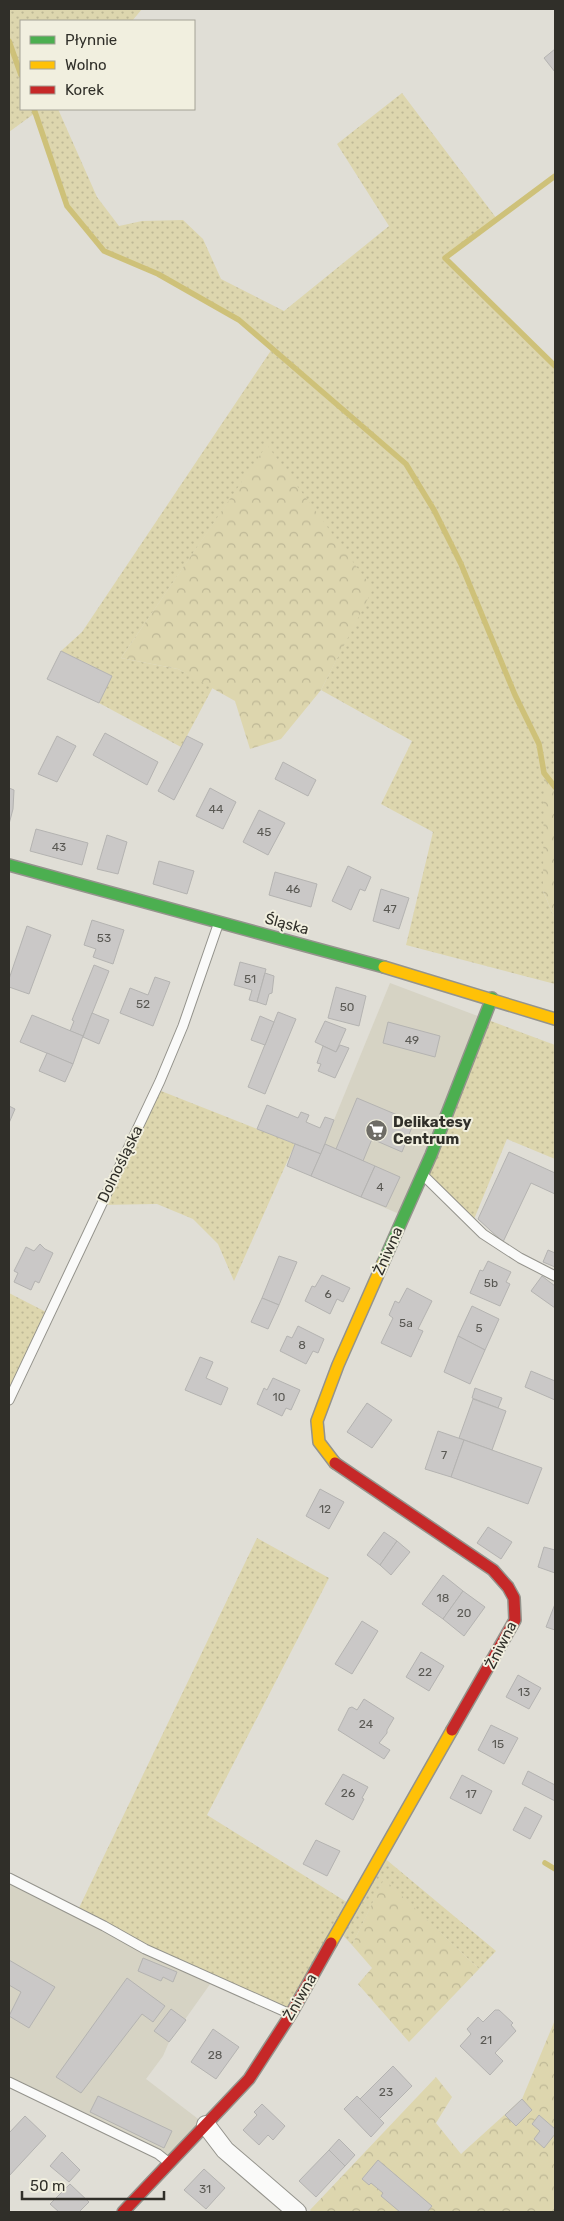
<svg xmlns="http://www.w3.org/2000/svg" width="564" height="2221" font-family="Rubik,sans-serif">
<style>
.built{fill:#d6d3c4}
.grass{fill:url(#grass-dots)}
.forest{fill:url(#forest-crowns)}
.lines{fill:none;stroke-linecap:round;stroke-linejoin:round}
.stream{stroke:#cec179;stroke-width:5.5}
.building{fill:#cac8c7;stroke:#b4b3b1}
.lane-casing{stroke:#94938c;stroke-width:11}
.street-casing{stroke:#94938c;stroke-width:20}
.fast-casing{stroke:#94938c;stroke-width:14}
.slow-casing{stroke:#94938c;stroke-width:14}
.jam-casing{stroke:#94938c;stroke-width:14}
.lane{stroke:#fafaf9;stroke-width:9}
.street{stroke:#fafaf9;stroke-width:18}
.fast{stroke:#4caf50;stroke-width:11}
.slow{stroke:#ffc107;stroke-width:11}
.jam{stroke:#c62828;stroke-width:11}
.labels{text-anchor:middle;stroke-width:4;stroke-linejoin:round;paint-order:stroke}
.number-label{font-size:12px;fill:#595853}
.street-label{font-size:15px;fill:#302f29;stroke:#f1efdf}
.poi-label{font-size:15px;font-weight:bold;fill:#302f29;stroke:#f1efdf;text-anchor:start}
</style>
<defs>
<pattern id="grass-dots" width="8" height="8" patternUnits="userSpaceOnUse" patternTransform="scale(1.25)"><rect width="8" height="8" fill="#ddd6ae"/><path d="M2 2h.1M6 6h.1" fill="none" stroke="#beb896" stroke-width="1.8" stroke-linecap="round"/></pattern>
<pattern id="forest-crowns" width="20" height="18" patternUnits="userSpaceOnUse" patternTransform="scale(1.25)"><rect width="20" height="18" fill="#ddd6ae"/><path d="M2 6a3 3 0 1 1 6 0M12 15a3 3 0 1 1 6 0" fill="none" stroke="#beb896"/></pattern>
</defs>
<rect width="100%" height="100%" fill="#e0ded6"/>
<g class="built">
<polygon points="390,983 483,1018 404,1216 311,1176"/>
<polygon points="9,1878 213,1980 169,2042 163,2056 146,2079 206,2125 170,2164 9,2085"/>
</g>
<g class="grass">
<polygon points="9,9 142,9 132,21 21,21 21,109 58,109 97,197 119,226 142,221 183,220 203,239 221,279 284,311 389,226 337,144 402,93 497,219 445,258 555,366 555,791 543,891 555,919 555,984 406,945 433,832 381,804 412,741 321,690 372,589 267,446 121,658 178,669 213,687 181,747 99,703 112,676 61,651 82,632 272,349 239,320 158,274 104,251 67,206 35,113 9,132"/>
<polygon points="483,1018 555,1045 555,1159 507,1139 472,1224 422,1174"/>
<polygon points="156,1089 295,1144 234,1281 218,1244 193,1219 157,1204 100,1205"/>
<polygon points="9,1293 46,1312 9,1390"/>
<polygon points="257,1538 329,1578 207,1815 353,1906 382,1856 496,1951 479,1969 384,1880 352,1945 339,1931 291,2014 77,1912"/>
</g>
<g class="forest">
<polygon points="267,445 373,589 321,690 281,739 250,749 235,701 178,669 121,658"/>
<polygon points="544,773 555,787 555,919 543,891"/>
<polygon points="384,1879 479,1969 409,2042 358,1984 372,1968 352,1945"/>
<polygon points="555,2020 555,2212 312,2212 310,2210 436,2077 452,2097 436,2123 461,2154 522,2099"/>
</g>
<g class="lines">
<g class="stream">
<polyline points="9,41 21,75"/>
<polyline points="34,109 67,206 104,251 158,274 239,320 406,464 434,510 461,564 515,695 539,744 544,773 555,787"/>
<polyline points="555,176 445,258 555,366"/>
<polyline points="545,1863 555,1869"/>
</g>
</g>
<g class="building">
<polygon points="555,49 555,72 544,58"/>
<polygon points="61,651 112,676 99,703 47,679"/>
<polygon points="105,733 158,762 147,785 93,755"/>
<polygon points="57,736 76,746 57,782 38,774"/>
<polygon points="187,736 203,744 174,800 158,791"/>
<polygon points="283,762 316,780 308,796 275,779"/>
<polygon points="9,788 14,790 13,809 9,824"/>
<polygon points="210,788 236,802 223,829 196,816"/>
<polygon points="259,810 285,823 268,855 243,842"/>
<polygon points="36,829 88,843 82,865 30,851"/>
<polygon points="107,835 127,842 118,874 97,869"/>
<polygon points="159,861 194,871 187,894 153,884"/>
<polygon points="348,866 371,877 365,891 360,889 351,910 332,901"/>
<polygon points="275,872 317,884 311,907 269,895"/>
<polygon points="381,889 409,898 399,929 373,921"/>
<polygon points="92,920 124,930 113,964 93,957 96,949 84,945"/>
<polygon points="27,926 51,935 29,994 9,987 9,979"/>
<polygon points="240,962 266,969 257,1002 249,1000 252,990 234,985"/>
<polygon points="94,965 109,971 83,1036 70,1031 74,1021 72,1020"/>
<polygon points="265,973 274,976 272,993 269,994 266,1005 257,1002"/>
<polygon points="155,977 170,982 153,1026 120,1013 130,988 148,995"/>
<polygon points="336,987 366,996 359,1026 328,1018"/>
<polygon points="278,1012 296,1019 265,1094 248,1087"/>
<polygon points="92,1013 109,1020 99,1044 83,1037"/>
<polygon points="32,1015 83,1036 73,1064 20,1042"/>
<polygon points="260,1016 274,1022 265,1045 251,1040"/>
<polygon points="325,1021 346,1029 336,1052 315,1042"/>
<polygon points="388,1022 440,1036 435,1057 383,1043"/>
<polygon points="340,1045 349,1048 335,1078 318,1071 321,1064 317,1063 323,1046 336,1052"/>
<polygon points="47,1053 73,1064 65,1082 39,1071"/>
<polygon points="357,1098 414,1122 402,1152 372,1139 363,1161 336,1149"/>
<polygon points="267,1105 298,1118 301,1112 309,1115 306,1122 320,1128 325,1117 334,1120 321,1154 257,1129"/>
<polygon points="9,1106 15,1109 9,1123"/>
<polygon points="295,1144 321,1154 311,1176 287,1166"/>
<polygon points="325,1144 375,1166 361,1197 311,1176"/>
<polygon points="509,1152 555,1173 555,1194 531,1183 503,1242 478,1219"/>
<polygon points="375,1166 400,1177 386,1207 361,1197"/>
<polygon points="40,1244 45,1249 53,1253 39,1283 35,1281 31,1290 14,1282 18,1273 14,1271 26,1247 34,1251"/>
<polygon points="548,1250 555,1253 555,1267 543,1262"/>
<polygon points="279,1256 297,1262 279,1305 262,1298"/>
<polygon points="488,1261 511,1272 506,1282 510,1284 500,1306 470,1293 480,1270 483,1271"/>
<polygon points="322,1275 350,1288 343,1302 337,1299 330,1314 305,1301 312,1286 315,1287"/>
<polygon points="542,1276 555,1286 555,1308 531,1291"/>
<polygon points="407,1288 432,1301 418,1329 423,1331 411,1357 381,1343 393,1318 389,1315 395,1301 399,1303"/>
<polygon points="262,1298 279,1305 268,1329 251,1322"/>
<polygon points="472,1306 499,1319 485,1350 458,1336"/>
<polygon points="298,1326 324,1339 318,1353 313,1351 306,1364 280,1351 287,1336 292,1338"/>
<polygon points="458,1336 485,1350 470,1384 444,1372"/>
<polygon points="200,1357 213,1362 206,1378 228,1388 221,1405 185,1390"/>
<polygon points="531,1371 555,1381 555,1400 525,1387"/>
<polygon points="273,1378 300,1390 291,1410 286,1408 282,1416 257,1404 264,1388 267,1390"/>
<polygon points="475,1388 502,1398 498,1408 472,1398"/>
<polygon points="473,1399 506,1411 492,1450 459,1438"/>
<polygon points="367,1403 392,1420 372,1448 347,1432"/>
<polygon points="438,1431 464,1440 451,1477 425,1469"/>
<polygon points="464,1440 542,1468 528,1504 451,1477"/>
<polygon points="320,1489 344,1502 329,1529 306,1516"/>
<polygon points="488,1527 512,1542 501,1559 477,1543"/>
<polygon points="384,1532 397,1541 380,1565 367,1555"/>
<polygon points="397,1541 410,1552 391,1575 380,1565"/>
<polygon points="544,1547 555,1550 555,1573 538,1567"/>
<polygon points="443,1575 463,1591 443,1619 422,1604"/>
<polygon points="463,1591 485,1607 464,1636 443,1619"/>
<polygon points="555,1604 555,1630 546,1627"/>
<polygon points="362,1621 378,1631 352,1674 335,1664"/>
<polygon points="421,1652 444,1666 429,1691 406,1677"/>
<polygon points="518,1675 541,1688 529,1709 506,1697"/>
<polygon points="364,1699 394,1718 387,1730 387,1733 379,1743 390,1750 384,1759 338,1730 349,1708 352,1707 357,1710"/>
<polygon points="491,1725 518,1738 504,1764 478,1750"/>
<polygon points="528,1771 555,1785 555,1801 522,1784"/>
<polygon points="343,1774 368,1787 362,1798 364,1799 353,1820 325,1804"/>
<polygon points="462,1775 492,1791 481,1814 450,1798"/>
<polygon points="525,1807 542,1816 530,1839 513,1830"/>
<polygon points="316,1840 340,1851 327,1876 303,1864"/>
<polygon points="143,1958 177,1972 173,1982 163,1977 161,1981 138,1971"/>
<polygon points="9,1960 55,1987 29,2028 9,2016 21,1992 9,1985"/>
<polygon points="127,1978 165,2006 153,2022 142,2014 81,2093 56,2077"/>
<polygon points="171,2009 186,2020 169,2042 154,2031"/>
<polygon points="495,2010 499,2010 513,2023 511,2025 516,2031 495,2053 503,2061 490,2075 460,2046 471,2034 467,2029 478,2017 483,2022"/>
<polygon points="213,2029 239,2047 216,2079 191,2062"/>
<polygon points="393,2066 412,2086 379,2119 360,2099"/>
<polygon points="98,2096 172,2131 164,2148 90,2112"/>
<polygon points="357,2096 384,2123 371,2137 344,2109"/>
<polygon points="522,2099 532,2110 516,2126 505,2115"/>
<polygon points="262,2104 285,2126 273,2140 268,2135 259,2145 243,2130 257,2115 254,2112"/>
<polygon points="539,2115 555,2129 555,2134 544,2148 534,2139 540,2131 532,2124"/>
<polygon points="25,2116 46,2136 9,2176 9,2133"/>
<polygon points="339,2139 355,2155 345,2166 329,2150"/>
<polygon points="329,2150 345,2166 316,2197 299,2181"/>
<polygon points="62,2152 80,2170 69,2182 50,2166"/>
<polygon points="378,2160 432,2206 427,2212 400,2212 381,2196 383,2193 371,2183 369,2185 362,2179"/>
<polygon points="204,2169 225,2188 206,2209 184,2190"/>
<polygon points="70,2184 89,2202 79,2212 59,2212 50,2204"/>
</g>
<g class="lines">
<defs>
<g id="lane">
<polyline points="424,1176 483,1234 520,1258 555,1276"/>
<polyline points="9,1400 160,1081 183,1026 219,922"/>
<polyline points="9,1878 104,1926 145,1949 288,2013"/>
<polyline points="9,2082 158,2154 168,2162"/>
</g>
<polyline id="street" points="206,2125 225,2150 297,2212"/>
<g id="fast">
<polyline points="9,865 384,967"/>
<polyline points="383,1263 431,1155 492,998"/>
</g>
<g id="slow">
<polyline points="384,967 555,1019"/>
<polyline points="335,1463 319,1442 317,1421 338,1365 383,1263"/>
<polyline points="331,1943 452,1730"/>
</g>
<g id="jam">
<polyline points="335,1463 493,1570 508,1587 514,1598 515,1620 452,1730"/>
<polyline points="123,2212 249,2079 291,2014 331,1943"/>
</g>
</defs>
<use href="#lane" class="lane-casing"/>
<use href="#street" class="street-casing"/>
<use href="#fast" class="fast-casing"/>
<use href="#slow" class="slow-casing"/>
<use href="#jam" class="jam-casing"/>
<use href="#lane" class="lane"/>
<use href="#street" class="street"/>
<use href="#fast" class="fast"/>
<use href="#slow" class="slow"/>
<use href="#jam" class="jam"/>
</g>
<defs>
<symbol id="supermarket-disc" viewBox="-11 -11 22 22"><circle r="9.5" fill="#6e6c66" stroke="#f1efdf"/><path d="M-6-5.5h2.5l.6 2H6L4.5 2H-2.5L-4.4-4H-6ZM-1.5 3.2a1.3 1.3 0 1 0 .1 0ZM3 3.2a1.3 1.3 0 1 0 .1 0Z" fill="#fff"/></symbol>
</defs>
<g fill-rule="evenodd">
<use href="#supermarket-disc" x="364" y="1118" width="25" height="25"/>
</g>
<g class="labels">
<g class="number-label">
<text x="216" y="813">44</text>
<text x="264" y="836">45</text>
<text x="59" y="851">43</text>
<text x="293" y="893">46</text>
<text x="390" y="913">47</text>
<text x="104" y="942">53</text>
<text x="250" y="983">51</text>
<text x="143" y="1008">52</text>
<text x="347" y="1011">50</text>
<text x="412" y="1044">49</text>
<text x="380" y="1191">4</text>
<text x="491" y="1287">5b</text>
<text x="328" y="1298">6</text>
<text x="406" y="1327">5a</text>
<text x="479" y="1332">5</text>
<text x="302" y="1349">8</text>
<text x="279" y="1401">10</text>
<text x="444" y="1459">7</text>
<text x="325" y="1513">12</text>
<text x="443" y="1602">18</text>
<text x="464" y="1617">20</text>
<text x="425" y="1676">22</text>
<text x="524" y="1696">13</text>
<text x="366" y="1728">24</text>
<text x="498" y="1748">15</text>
<text x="348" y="1797">26</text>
<text x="471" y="1798">17</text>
<text x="486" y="2044">21</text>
<text x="215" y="2059">28</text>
<text x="386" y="2096">23</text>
<text x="205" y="2193">31</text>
</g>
<g class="street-label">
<text transform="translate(287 924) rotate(15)" y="5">Śląska</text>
<text transform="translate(120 1164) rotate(-64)" y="5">Dolnośląska</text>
<text transform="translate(388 1251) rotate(-66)" y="5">Żniwna</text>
<text transform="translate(501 1645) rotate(-63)" y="5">Żniwna</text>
<text transform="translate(300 1997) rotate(-60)" y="5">Żniwna</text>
</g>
<g class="poi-label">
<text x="393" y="1127">Delikatesy<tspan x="393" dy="17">Centrum</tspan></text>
</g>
</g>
<rect width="564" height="2221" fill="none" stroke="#302f29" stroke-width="20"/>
<rect x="20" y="20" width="175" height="90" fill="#f1efdf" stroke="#a4a296"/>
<rect x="30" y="36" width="25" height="8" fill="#4caf50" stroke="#a4a296"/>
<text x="65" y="45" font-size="15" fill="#302f29">Płynnie</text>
<rect x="30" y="61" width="25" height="8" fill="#ffc107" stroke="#a4a296"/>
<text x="65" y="70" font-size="15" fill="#302f29">Wolno</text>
<rect x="30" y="86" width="25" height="8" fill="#c62828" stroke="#a4a296"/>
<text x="65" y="95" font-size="15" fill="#302f29">Korek</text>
<path d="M22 2191v8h142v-8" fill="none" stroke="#302f29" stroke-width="2.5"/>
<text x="30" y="2191" font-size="15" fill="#302f29" stroke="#f1efdf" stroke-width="4" paint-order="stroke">50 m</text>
</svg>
